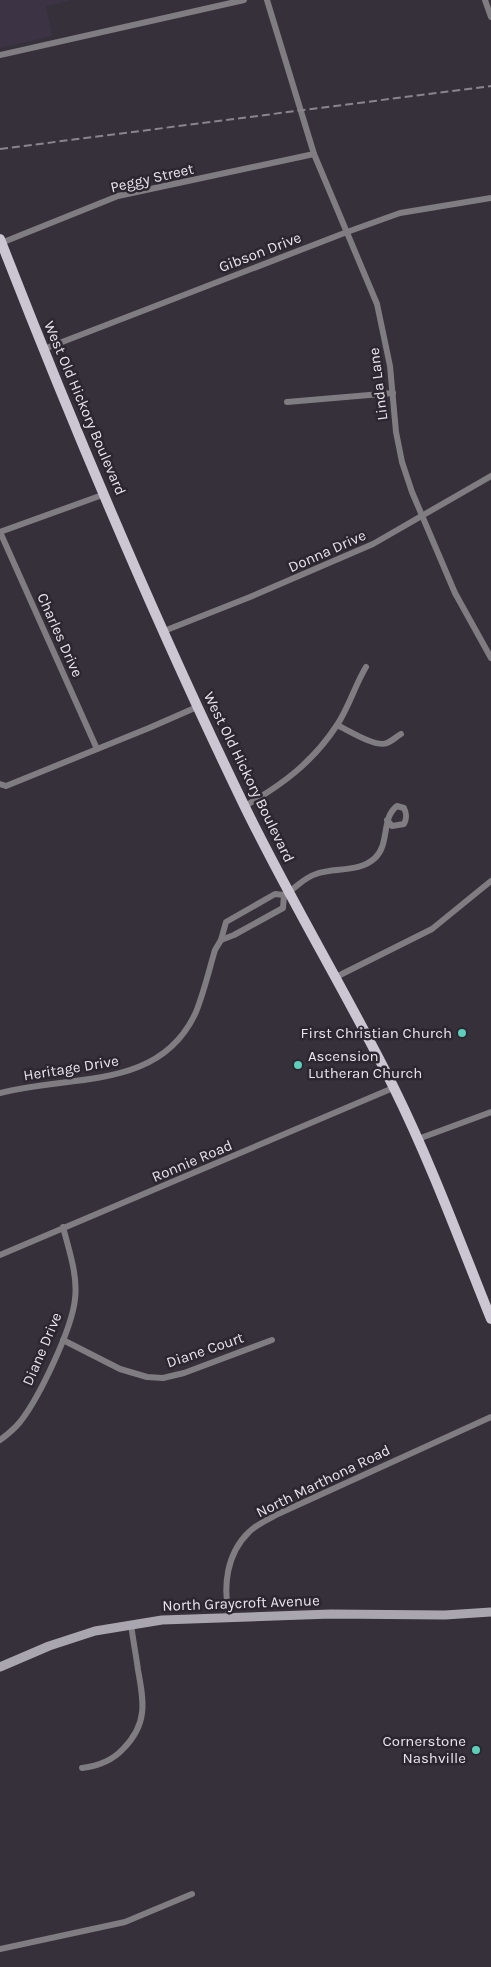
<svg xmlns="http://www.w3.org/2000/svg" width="491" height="1967" font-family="Karla,sans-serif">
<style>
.built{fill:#3c3445}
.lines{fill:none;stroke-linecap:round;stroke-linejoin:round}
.street{stroke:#7f7c82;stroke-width:6}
.secondary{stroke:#aaa6af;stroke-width:9}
.primary{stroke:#ccc6d2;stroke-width:10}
.rail{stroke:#89858e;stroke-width:2;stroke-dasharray:8 4;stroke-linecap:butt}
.poi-dot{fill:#5cceba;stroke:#2b2630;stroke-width:2}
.labels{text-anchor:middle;stroke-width:5;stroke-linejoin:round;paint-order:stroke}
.street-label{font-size:15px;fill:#e8e5ec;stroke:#2b2630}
.poi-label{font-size:15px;fill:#e8e5ec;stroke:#2b2630;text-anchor:end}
</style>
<rect width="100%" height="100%" fill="#35303a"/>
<polygon class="built" points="0,0 72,0 46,6 52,36 0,48"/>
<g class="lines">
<g class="street">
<polyline points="267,0 314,154 377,304 390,366 396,432 402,462 412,492 455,593 491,658"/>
<polyline points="485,0 491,17"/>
<polyline points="0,55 244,0"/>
<polyline points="1,243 118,196 314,154"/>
<polyline points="44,349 347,232 400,213 491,198"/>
<polyline points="287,402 393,393"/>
<polyline points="0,532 97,749"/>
<polyline points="0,532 105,494"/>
<polyline points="164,631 250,597 373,544 491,476"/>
<path d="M337 725C348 730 376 748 387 743 392 741 396 737 401 734"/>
<polyline points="0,784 6,786 149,728 197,707"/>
<path d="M245 806C282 785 313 762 337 725 349 707 355 685 366 667"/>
<polyline points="221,940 234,935 283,908 284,895"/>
<polyline points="336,977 432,929 491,881"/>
<path d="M0 1093C69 1074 160 1092 196 1012 204 992 209 970 215 950L221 940 226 922 275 894 284 895C295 889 303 878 316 874 335 867 359 873 375 858 390 844 381 818 397 806L404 808C407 814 407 818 404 824L392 826 387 820"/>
<polyline points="418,1139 491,1112"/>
<polyline points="0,1255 393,1088"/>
<polyline points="63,1340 120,1369 147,1377 163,1378 184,1373 272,1340"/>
<path d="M0 1440C7 1435 15 1428 20 1422 39 1398 72 1329 75 1299 78 1276 69 1250 63 1227"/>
<path d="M229 1616C223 1587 226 1554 249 1532 257 1524 269 1519 278 1514L491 1417"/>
<path d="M82 1768C98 1766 112 1761 123 1749 148 1724 144 1702 138 1670 136 1655 133 1640 131 1624"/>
<polyline points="0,1949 125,1922 192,1894"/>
</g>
<polyline class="secondary" points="0,1667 49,1646 95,1631 162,1620 331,1614 445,1615 491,1612"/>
<path class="primary" d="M0 239C74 429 154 619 243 803 290 900 346 992 394 1088 431 1163 460 1242 491 1319"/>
<polyline class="rail" points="0,149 491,86"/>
</g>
<g class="poi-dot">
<circle cx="462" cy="1033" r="5"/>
<circle cx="298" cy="1065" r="5"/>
<circle cx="476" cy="1750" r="5"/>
</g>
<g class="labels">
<g class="street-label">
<text transform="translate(152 178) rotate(-13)" y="5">Peggy Street</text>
<text transform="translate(260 252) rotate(-21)" y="5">Gibson Drive</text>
<text transform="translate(378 384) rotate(-97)" y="5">Linda Lane</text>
<text transform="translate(85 408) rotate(67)" y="5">West Old Hickory Boulevard</text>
<text transform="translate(327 551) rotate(-24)" y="5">Donna Drive</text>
<text transform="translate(60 635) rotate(66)" y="5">Charles Drive</text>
<text transform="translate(249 777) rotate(64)" y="5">West Old Hickory Boulevard</text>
<text transform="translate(71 1068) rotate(-9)" y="5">Heritage Drive</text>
<text transform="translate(192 1161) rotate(-23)" y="5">Ronnie Road</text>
<text transform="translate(42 1349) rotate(-67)" y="5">Diane Drive</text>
<text transform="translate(205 1350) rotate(-19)" y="5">Diane Court</text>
<text transform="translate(323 1481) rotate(-26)" y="5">North Marthona Road</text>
<text transform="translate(241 1603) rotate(-2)" y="5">North Graycroft Avenue</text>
</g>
<g class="poi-label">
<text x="452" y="1038">First Christian Church</text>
<text x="308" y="1061" text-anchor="start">Ascension<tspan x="308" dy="17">Lutheran Church</tspan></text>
<text x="466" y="1746">Cornerstone<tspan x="466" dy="17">Nashville</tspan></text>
</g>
</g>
</svg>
